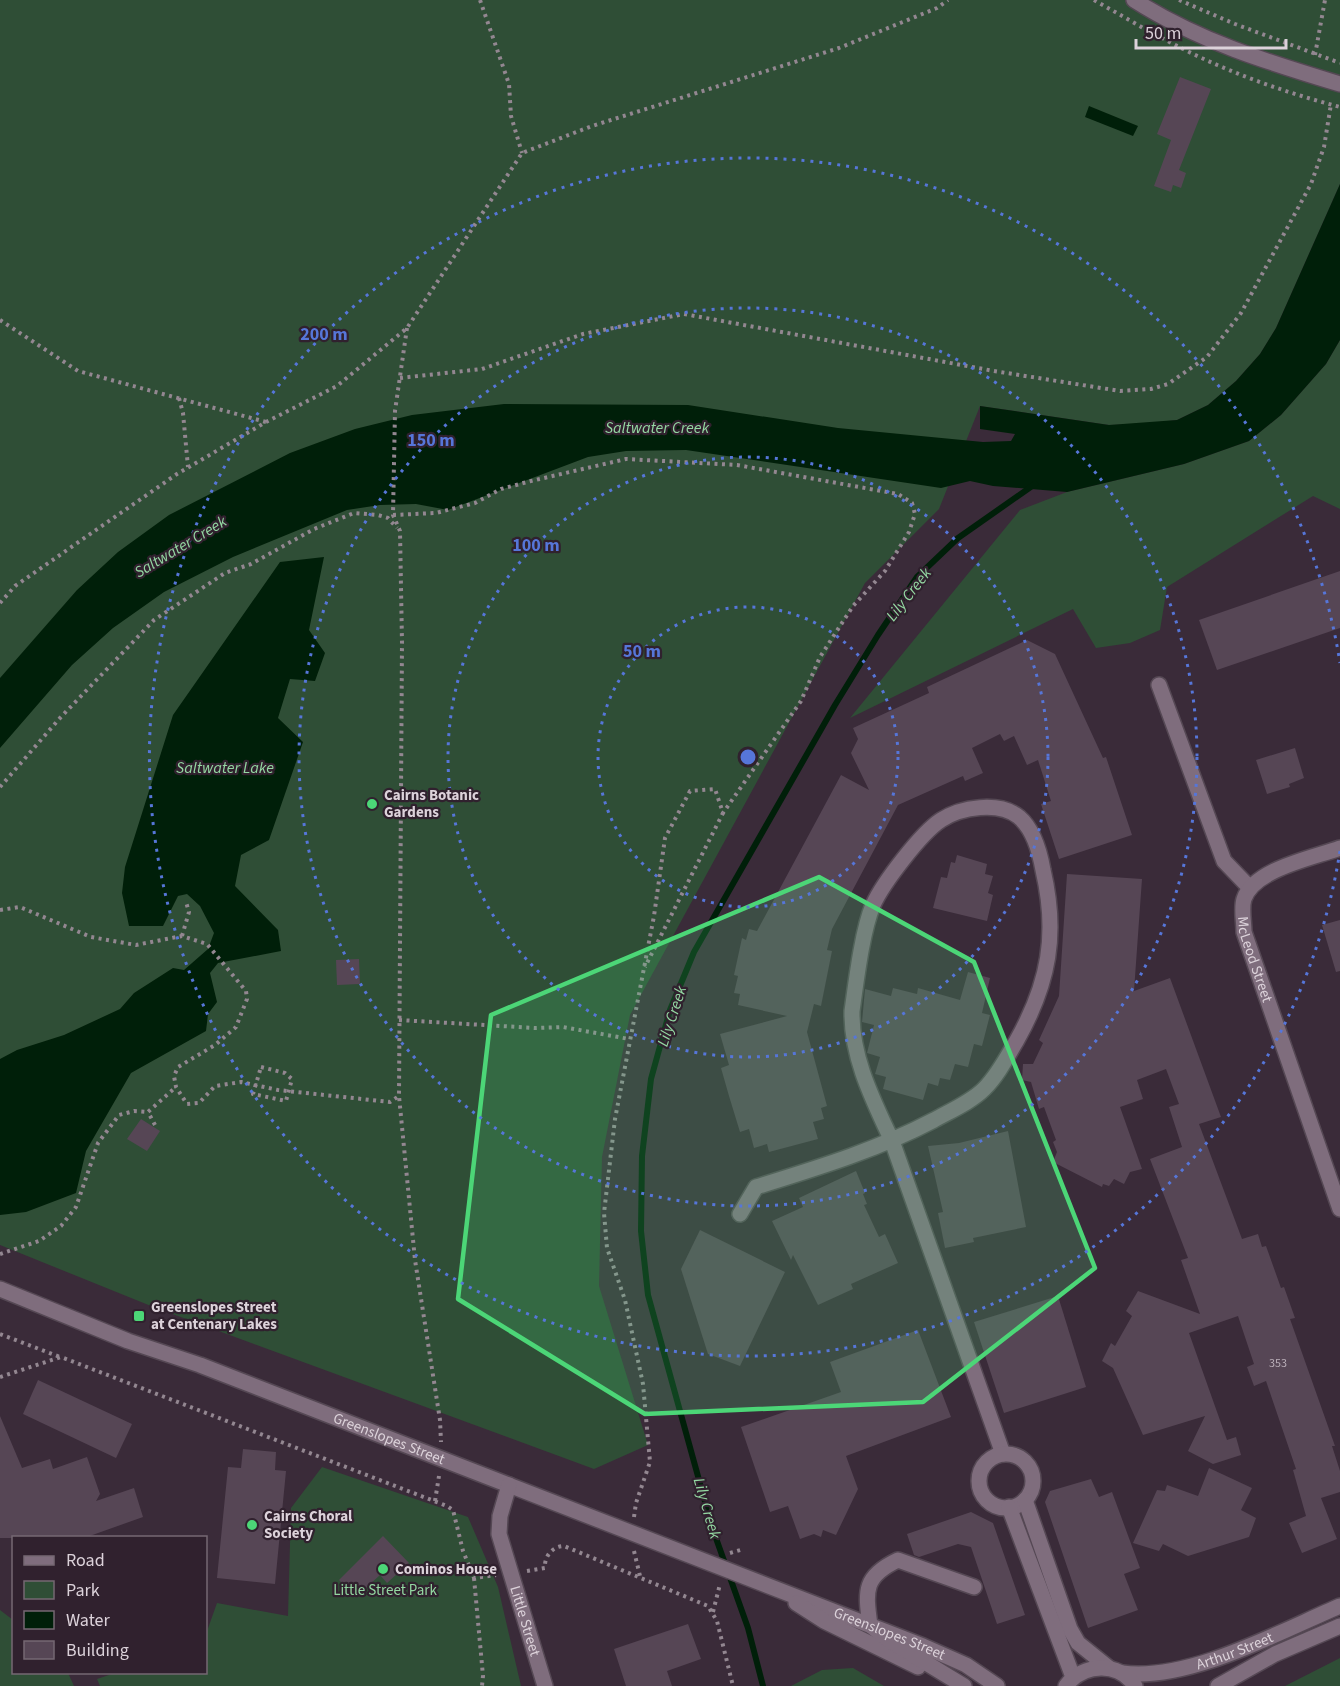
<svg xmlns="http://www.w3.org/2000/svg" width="1340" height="1686" font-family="'Source Sans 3',sans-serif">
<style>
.green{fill:#2f4e36}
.water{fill:#001f09}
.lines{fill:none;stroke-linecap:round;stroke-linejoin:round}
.stream{stroke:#001f09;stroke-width:6}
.building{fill:#564655}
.minor-casing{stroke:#554854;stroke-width:18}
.path{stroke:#938791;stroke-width:4;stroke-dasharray:3 4.5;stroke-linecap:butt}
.minor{stroke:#7f6d7d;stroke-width:15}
.marked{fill:#4cd677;fill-opacity:0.2;stroke:#4cd677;stroke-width:4.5;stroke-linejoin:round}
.ring{fill:none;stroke:#5676d9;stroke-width:3;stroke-dasharray:3 6}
.poi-dot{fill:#4cd677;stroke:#30212e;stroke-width:2}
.labels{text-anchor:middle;stroke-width:4.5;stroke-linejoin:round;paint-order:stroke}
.number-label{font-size:12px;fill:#baafb9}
.poi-label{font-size:15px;font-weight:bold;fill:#dcd2da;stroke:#30212e;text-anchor:start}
.street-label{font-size:15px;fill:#dcd2da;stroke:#30212e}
.park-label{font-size:15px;fill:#93d7a1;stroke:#30212e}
.water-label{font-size:16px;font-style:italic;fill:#94d8a2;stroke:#30212e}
.centre{fill:#5676d9;stroke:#30212e;stroke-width:3}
.ring-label{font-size:18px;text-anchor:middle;font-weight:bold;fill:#5676d9;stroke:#30212e;stroke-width:4.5;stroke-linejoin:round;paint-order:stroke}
</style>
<rect width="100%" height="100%" fill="#3a2b39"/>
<g class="green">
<polygon points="0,0 1340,0 1340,184 1276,328 1260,354 1236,381 1208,405 1177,420 1142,424 1109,425 980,406 939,509 865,583 630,1015 602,1157 599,1286 648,1445 594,1469 151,1306 0,1245"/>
<polygon points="1340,340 1340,509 1313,496 1167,587 1160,630 1130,643 1096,648 1073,609 850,718 1020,510 1067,492 1184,464 1249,441 1281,415 1326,364"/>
<polygon points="322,1467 468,1517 498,1587 521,1686 100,1686 97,1679 115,1673 206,1672 206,1634 217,1603 288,1616 291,1508"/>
<polygon points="0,1610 13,1620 14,1672 68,1673 74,1686 0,1686"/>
<polygon points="1340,1658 1340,1686 1285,1686"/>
<polygon points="853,1668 884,1686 791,1686 822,1670"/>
</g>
<g class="water">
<polygon points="1089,106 1138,126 1133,136 1085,117"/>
<polygon points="1340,184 1340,340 1326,364 1281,415 1249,441 1184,464 1067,492 993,486 970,481 941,488 686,450 626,451 588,457 448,510 416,504 380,505 347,510 233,557 164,592 113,628 72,665 0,748 0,678 77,590 118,552 169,515 290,453 355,429 412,415 504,404 688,405 838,428 983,442 1011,441 1015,434 980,429 980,406 1109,425 1177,420 1208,405 1236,381 1260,354 1276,328"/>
<polygon points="324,557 309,630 325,653 315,681 290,679 278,718 303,742 269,840 241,855 235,886 278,930 281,951 218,963 210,973 217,1002 208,1014 206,1031 131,1073 86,1151 76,1193 26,1212 0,1215 0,1059 17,1050 64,1035 120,1009 134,993 173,968 184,970 208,949 214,933 200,906 187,894 178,896 163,926 129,926 122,893 125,867 173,715 280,562"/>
</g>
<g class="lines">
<polyline class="stream" points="763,1686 748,1628 712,1527 648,1295 641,1231 642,1156 651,1079 670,1010 694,952 835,705 878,635 917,577 958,538 1035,484"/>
</g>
<g class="building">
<polygon points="1180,77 1211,89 1179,170 1186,173 1181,188 1173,185 1171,192 1154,186 1171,140 1157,134"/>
<polygon points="1340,571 1340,628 1217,670 1199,620"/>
<polygon points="1027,640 1055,654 1103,758 1106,757 1132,835 1059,859 1041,804 1051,801 1038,760 1027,765 1014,736 1004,741 1000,734 972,748 983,773 965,781 963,776 898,805 832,929 827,950 832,951 821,1006 814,1004 807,1032 827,1106 821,1108 824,1119 813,1122 818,1139 769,1152 767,1144 754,1148 749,1129 740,1132 729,1096 721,1068 729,1065 720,1034 787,1016 738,1005 740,994 734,993 738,976 734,975 742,938 746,940 749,929 757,931 841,775 869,790 851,753 858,739 853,728 929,693 927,687"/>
<polygon points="1295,748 1304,778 1289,784 1290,787 1267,794 1256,760"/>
<polygon points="957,855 987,864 985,874 993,876 988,893 993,895 987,921 933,908 941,877 947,878 951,862 955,863"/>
<polygon points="1067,874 1142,879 1134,991 1170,978 1221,1117 1199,1124 1242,1239 1258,1234 1262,1247 1266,1246 1281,1288 1284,1287 1295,1318 1290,1319 1335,1446 1332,1446 1340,1471 1340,1492 1321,1498 1337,1539 1302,1553 1289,1523 1306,1516 1293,1470 1296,1469 1266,1381 1254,1386 1247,1367 1254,1364 1238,1316 1189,1333 1227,1440 1236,1437 1241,1455 1213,1464 1188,1451 1205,1416 1143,1435 1113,1368 1102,1361 1111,1343 1115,1346 1132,1316 1126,1311 1138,1291 1200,1314 1181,1260 1188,1258 1150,1159 1182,1147 1169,1107 1179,1104 1166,1069 1137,1080 1143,1099 1120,1107 1142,1169 1130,1172 1124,1184 1114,1179 1109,1186 1103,1184 1102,1187 1053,1162 1057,1152 1053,1142 1056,1140 1044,1107 1039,1109 1031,1082 1022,1080 1023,1064 1033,1064 1043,1043 1039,1040 1059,996"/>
<polygon points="1340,920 1340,971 1336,972 1322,925"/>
<polygon points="359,959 360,984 337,985 336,960"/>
<polygon points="968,972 990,978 982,1013 990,1015 982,1046 974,1044 968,1067 955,1064 950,1080 940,1078 938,1086 928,1083 923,1100 883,1089 886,1077 875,1074 880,1057 867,1053 874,1025 862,1022 865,989 891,996 893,988 917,994 918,988 960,1000"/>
<polygon points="141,1119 160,1131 147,1151 127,1139"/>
<polygon points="1008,1131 1026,1227 973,1238 974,1242 945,1248 938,1213 943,1212 928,1146 959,1143"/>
<polygon points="856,1171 865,1193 863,1194 867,1204 864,1205 879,1237 885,1234 898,1263 851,1284 853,1289 818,1305 793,1255 791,1260 772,1221 803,1207 799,1198"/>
<polygon points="700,1230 785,1272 740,1366 708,1354 681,1269"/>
<polygon points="1058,1296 1086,1387 1004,1413 974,1322"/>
<polygon points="918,1330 951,1417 846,1456 858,1489 836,1535 823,1530 821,1537 814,1534 800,1539 788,1506 770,1512 741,1427 841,1392 830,1362"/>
<polygon points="38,1380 132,1424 116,1458 23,1414"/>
<polygon points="0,1416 22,1468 50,1459 53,1469 87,1457 100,1494 96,1501 134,1488 143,1517 84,1538 0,1538"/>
<polygon points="243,1449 276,1452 275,1470 286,1471 275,1584 217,1578 228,1467 241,1468"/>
<polygon points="1209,1468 1252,1488 1241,1510 1256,1518 1249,1537 1188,1556 1163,1544 1159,1551 1133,1543 1157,1490 1165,1491 1167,1485 1198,1496"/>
<polygon points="1091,1479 1099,1497 1112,1492 1140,1568 1124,1574 1138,1610 1088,1628 1045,1502 1050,1491"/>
<polygon points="971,1512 993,1523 1025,1615 997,1624 971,1547 958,1544 919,1557 914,1555 907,1534"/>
<polygon points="383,1536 409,1563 387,1583 380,1575 356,1597 339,1580"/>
<polygon points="688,1624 701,1659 667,1671 672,1686 626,1686 614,1649"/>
</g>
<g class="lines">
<defs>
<g id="minor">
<path d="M1134 0C1198 41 1267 62 1340 84"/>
<polyline points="1159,685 1224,861 1250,888"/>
<path id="s1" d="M1340 848C1313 858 1254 869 1244 899 1241 908 1244 922 1244 932L1340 1209"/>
<path d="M740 1214 756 1187C817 1168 877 1150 934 1120 950 1111 971 1102 984 1089 998 1075 1007 1057 1017 1040 1049 983 1058 934 1043 870 1040 853 1033 829 1019 817 999 801 961 807 941 820 921 833 883 883 873 905 862 931 856 983 852 1011 851 1057 873 1100 892 1141L1003 1454"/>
<path id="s2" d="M0 1289 128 1341 200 1365 923 1646 966 1665 997 1686"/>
<circle cx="1006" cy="1481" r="27"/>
<path id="s3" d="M509 1485 500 1516 499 1534 545 1686"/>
<polyline points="1025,1500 1070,1629 1078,1643 1109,1668"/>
<polyline points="1009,1507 1073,1677"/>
<polyline points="796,1603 824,1621 918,1667"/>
<path id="s4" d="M1122 1673C1188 1682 1279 1632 1340 1606"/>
<path d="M964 1686 887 1639 870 1625C865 1590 864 1576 898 1560L974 1587"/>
<path d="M1066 1686C1083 1663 1119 1661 1135 1686"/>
<polyline points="1218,1686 1275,1654 1340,1626"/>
</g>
</defs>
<use href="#minor" class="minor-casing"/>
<g class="path">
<polyline points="480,0 509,84 511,116 522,153"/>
<polyline points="1094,0 1145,29"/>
<polyline points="1179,0 1235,24 1340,63"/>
<path d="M1155 34C1213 67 1276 90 1340 107"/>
<polyline points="1315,55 1325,0"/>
<polyline points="0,320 78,371 266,422"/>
<polyline points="407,328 395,411 393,515 400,531 402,643 399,1096 415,1260 440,1420 441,1442"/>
<polyline points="400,378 482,369 583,334 684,314 994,371 1120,391 1151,389 1168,384 1207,357 1241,313 1311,184 1324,147 1331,104"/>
<polyline points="179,398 183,413 188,467"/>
<polyline points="393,515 436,513 475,503 501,489 531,481 626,459 737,465 898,494 912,503 915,514 909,532 885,571 853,606 820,657 801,701 723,813"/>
<polyline points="0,603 15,586 177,474 266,422 337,386 407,328 522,153 592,126 839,48 937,8 948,0"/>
<polyline points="0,787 60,718 154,620 225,573 251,564 314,529 354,513 378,515 388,518 397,528"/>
<polyline points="0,910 20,907 91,937 136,945 182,936 207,944 246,991 247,999 236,1027 215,1045 178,1067 174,1076 176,1087 187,1104 199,1103 215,1086 241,1082 278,1090 390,1102 399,1096"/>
<polyline points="182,936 189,912 186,902"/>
<polyline points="399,1020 535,1028 563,1027 629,1039"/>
<polygon points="261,1067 285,1073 292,1079 286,1101 253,1094"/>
<polyline points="155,1125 148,1112 176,1087"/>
<polyline points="0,1254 39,1241 61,1226 76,1207 98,1143 119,1115 134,1111 148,1112"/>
<polyline points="0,1334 60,1357"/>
<polyline points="0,1377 61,1357 447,1506 453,1510 463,1551 474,1578 496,1575"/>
<polyline points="435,1501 439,1476"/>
<polyline points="634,1517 636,1503 650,1462 643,1384 625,1300 607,1248 604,1213 615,1119 654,916 665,838 690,791 715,789 723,813 645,967"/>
<polyline points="634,1551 640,1576"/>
<polyline points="730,1553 744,1549"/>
<path d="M527 1571 545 1568C544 1556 553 1546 564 1546L708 1606 717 1621 733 1686"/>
<polyline points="474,1578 483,1676 482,1686"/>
<polyline points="713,1612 720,1584"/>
</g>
<use href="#minor" class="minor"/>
</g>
<path class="marked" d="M819 877 974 962 1095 1268 923 1402 645 1414 458 1299 491 1015Z"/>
<g class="ring">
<circle cx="748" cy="757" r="150"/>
<circle cx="748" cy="757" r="300"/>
<circle cx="748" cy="757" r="449"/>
<path d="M1340 851A599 599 0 1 1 1340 663"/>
</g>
<g class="poi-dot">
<circle cx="372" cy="804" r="6"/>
<rect x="133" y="1310" width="12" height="12" rx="3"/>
<circle cx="252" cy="1525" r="6"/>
<circle cx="383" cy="1569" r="6"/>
</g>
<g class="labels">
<g class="number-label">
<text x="1278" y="1367">353</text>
</g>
<g class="poi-label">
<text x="384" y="800">Cairns Botanic<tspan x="384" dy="17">Gardens</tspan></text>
<text x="151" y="1312">Greenslopes Street<tspan x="151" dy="17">at Centenary Lakes</tspan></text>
<text x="264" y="1521">Cairns Choral<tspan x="264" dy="17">Society</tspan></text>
<text x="395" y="1574">Cominos House</text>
</g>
<g class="street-label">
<text dy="5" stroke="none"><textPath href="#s1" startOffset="174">McLeod Street</textPath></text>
<text dy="5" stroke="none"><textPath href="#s2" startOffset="417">Greenslopes Street</textPath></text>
<text dy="5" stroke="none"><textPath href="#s3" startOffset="141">Little Street</textPath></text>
<text dy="5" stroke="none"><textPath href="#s2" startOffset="954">Greenslopes Street</textPath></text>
<text dy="5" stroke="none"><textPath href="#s4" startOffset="116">Arthur Street</textPath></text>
</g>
<g class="park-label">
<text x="385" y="1595">Little Street Park</text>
</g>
<g class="water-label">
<text x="657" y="433">Saltwater Creek</text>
<text transform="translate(180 546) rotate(-31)" y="6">Saltwater Creek</text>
<text transform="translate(908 594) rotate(-52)" y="6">Lily Creek</text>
<text x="225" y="773">Saltwater Lake</text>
<text transform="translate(671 1016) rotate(-72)" y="6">Lily Creek</text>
<text transform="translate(708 1508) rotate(74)" y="6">Lily Creek</text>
</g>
</g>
<circle cx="748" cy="757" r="9" class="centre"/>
<g class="ring-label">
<text x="324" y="340">200 m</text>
<text x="431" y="446">150 m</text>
<text x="536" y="551">100 m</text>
<text x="642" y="657">50 m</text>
</g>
<rect x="12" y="1536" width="195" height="138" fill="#30212e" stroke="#756873" stroke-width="1.5"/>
<rect x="24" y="1556" width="30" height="9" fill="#7f6d7d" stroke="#756873" stroke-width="1.5"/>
<text x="66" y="1566" font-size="18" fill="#dcd2da">Road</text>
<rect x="24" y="1581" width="30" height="18" fill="#2f4e36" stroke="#756873" stroke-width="1.5"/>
<text x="66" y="1596" font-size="18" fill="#dcd2da">Park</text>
<rect x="24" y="1611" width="30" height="18" fill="#001f09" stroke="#756873" stroke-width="1.5"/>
<text x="66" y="1626" font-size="18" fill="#dcd2da">Water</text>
<rect x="24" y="1641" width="30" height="18" fill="#564655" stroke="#756873" stroke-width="1.5"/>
<text x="66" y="1656" font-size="18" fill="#dcd2da">Building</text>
<path d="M1136 39v9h150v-9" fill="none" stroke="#dcd2da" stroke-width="3"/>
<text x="1145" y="39" font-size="18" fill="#dcd2da" stroke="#30212e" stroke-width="4.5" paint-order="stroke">50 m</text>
</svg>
